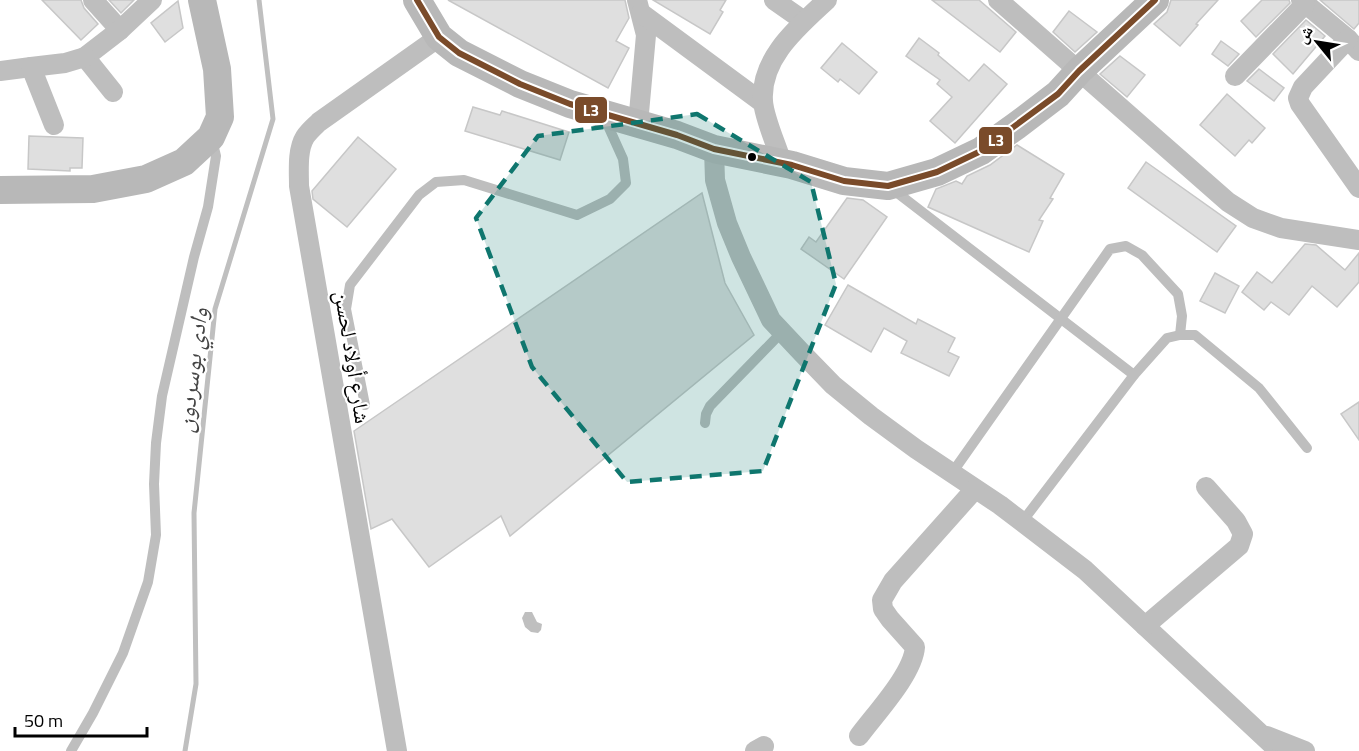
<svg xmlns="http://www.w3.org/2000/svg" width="1359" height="751" font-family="'Titillium Web','Noto Naskh Arabic',sans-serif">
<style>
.water{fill:#bfbfbf}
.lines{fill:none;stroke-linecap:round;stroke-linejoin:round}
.stream{stroke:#bfbfbf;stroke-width:5}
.building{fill:#dfdfdf;stroke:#c7c7c7;stroke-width:1.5}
.lane{stroke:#bebebe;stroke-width:10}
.street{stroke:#bebebe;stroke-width:20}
.secondary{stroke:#b8b8b8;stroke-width:28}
.bus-1-casing{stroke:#fff;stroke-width:10}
.bus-1{stroke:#7a4b2a;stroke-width:6}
.marked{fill:#0f766e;fill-opacity:0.2;stroke:#0f766e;stroke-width:4.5;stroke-dasharray:12 8;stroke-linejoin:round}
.bus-dot{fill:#000;stroke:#fff;stroke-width:2}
.labels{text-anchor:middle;stroke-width:4.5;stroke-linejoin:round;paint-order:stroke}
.street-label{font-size:22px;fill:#000;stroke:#fff}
.water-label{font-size:24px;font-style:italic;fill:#444;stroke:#fff}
.line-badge{stroke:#fff;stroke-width:2}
.badge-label{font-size:16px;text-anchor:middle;font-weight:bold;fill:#fff}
</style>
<rect width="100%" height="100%" fill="#fff"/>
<polygon class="water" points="525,612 532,612 537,622 542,624 541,630 538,633 531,632 525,627 522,618"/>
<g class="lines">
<polyline class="stream" points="185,751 196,684 194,513 215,309 273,119 259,0"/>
</g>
<g class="building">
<polygon points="42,0 81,0 84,8 98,24 81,40"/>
<polygon points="109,0 134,0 121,13"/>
<polygon points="448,0 625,0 629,18 616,41 629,48 608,88"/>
<polygon points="653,0 726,0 720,10 723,12 710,34"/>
<polygon points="932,0 979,0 1016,32 1000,52"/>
<polygon points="1171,0 1218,0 1196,24 1198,25 1180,46 1154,24 1167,12"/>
<polygon points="1262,0 1289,0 1290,3 1256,37 1241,21"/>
<polygon points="1320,0 1359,0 1359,23 1354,29"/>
<polygon points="178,1 183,28 165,42 151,23"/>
<polygon points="1069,11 1097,32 1075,52 1053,32"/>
<polygon points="1306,20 1325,36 1293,74 1273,54"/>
<polygon points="919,38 939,53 938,55 969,81 984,64 1007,84 955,143 930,121 952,97 937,84 940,80 906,56"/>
<polygon points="1221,41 1239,54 1228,66 1212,54"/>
<polygon points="842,43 877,72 859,94 840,79 838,82 821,68"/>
<polygon points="1120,56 1145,75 1127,97 1100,74"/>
<polygon points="1259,69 1284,88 1274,101 1247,81"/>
<polygon points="1227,94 1265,128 1252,143 1249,140 1235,156 1200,125"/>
<polygon points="473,107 500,115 502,111 569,132 560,160 465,131"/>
<polygon points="29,136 83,138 82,168 70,168 70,171 28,169"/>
<polygon points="358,137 396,169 347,227 313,199 312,191"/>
<polygon points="1017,145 1064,174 1050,198 1053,199 1039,220 1043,221 1029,252 928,207 936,189 956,181 962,184 967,176 990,165"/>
<polygon points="1146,162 1236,226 1217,252 1128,188"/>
<polygon points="702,193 725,283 754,335 510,536 501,516 429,567 392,519 371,529 354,431"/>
<polygon points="847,198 863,200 887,217 844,279 801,249 809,237 816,242"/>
<polygon points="1305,244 1316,245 1345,270 1359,253 1359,282 1337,307 1312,286 1289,315 1271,302 1264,310 1242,292 1257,272 1272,283"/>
<polygon points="1215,273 1239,286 1225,313 1200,301"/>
<polygon points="848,285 916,324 918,319 955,338 948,352 959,357 949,376 901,353 907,341 884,328 871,352 825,325"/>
<polygon points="1359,402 1359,440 1341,414"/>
</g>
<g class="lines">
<g class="lane">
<polyline points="891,188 1134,375"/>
<polyline points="365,405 346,309 350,285 419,195 436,182 464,180 577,215 610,199 626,183 623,159 605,119"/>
<polyline points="705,423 706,414 710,406 782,332"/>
<polyline points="952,473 1110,249 1126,246 1142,255 1178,294 1182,316 1180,335"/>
<polyline points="1022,522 1134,375 1167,338 1180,335 1195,335 1259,388 1307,448"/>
<polyline points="71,751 93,713 123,653 148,582 156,535 154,484 156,443 162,396 194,257 208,207 216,156 212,140"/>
</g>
<g class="street">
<polyline points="93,0 120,30"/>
<polyline points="637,0 646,35 638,124"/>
<polyline points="774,0 804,21"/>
<polyline points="998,0 1228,202 1253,218 1281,228 1359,240"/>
<polyline points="1301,0 1348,39 1359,51"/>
<polyline points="641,13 763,103"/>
<polyline points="1348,39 1303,87 1298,98 1300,104 1359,188"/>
<polyline points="0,71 31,67"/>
<polyline points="1235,76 1305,4"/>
<polyline points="113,92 85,57 120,30 152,0"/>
<polyline points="54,125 31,67 65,63 85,57"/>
<polyline points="714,149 715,180 727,223 741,257 771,320 802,353 833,385 871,416 916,449 1000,505 1085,570 1279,751"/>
<path d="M782 163C777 146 764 118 763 101 760 58 798 27 827 0"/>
<polyline points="1145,626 1239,546 1243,534 1236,521 1206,487"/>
<path d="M859 736C876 713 913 674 915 647L890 619 883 609 882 600 893 581 975 489"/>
<polyline points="1267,736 1305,751"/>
<path d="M397 751 299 186C299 171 297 150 305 137 309 131 315 126 319 122L439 37"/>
<polyline points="755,751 764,746"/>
</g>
<g class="secondary">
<polyline points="417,0 439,37 459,53 520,84 570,104 677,135 714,149 792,165 844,181 888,186 937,172 981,151 1016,126 1058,94 1079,71 1155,0"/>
<polyline points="0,190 93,189 146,179 184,162 211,137 220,117 217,69 202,0"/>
</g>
<defs>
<polyline id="bus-1" points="417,0 439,37 459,53 520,84 570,104 677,135 714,149 792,165 844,181 888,186 937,172 981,151 1058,94 1079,71 1155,0"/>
</defs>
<use href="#bus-1" class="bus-1-casing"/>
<use href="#bus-1" class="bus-1"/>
</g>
<path class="marked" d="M697 114 811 182 836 284 763 471 627 482 532 367 476 218 538 136Z"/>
<circle class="bus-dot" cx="752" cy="157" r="5"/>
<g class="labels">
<g class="street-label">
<text transform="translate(353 357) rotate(81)" y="8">شارع أولاد لحسن</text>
</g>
<g class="water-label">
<text transform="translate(192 370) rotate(-83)" y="8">وادي بوسردون</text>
</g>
</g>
<g class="line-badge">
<rect x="574" y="96" width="34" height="28" rx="6" fill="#7a4b2a"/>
<rect x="978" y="126" width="35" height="29" rx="6" fill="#7a4b2a"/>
</g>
<g class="badge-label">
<text x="591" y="116">L3</text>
<text x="996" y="146">L3</text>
</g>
<g transform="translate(1317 42) rotate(300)" stroke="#ffffff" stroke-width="4.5" paint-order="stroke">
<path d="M0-4.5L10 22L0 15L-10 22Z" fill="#000000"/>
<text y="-9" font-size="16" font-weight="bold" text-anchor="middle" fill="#000000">ش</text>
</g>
<path d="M15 727v9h132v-9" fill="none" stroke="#000000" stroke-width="3"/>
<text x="24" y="727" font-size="18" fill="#000000" stroke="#ffffff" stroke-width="4.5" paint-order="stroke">50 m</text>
</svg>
